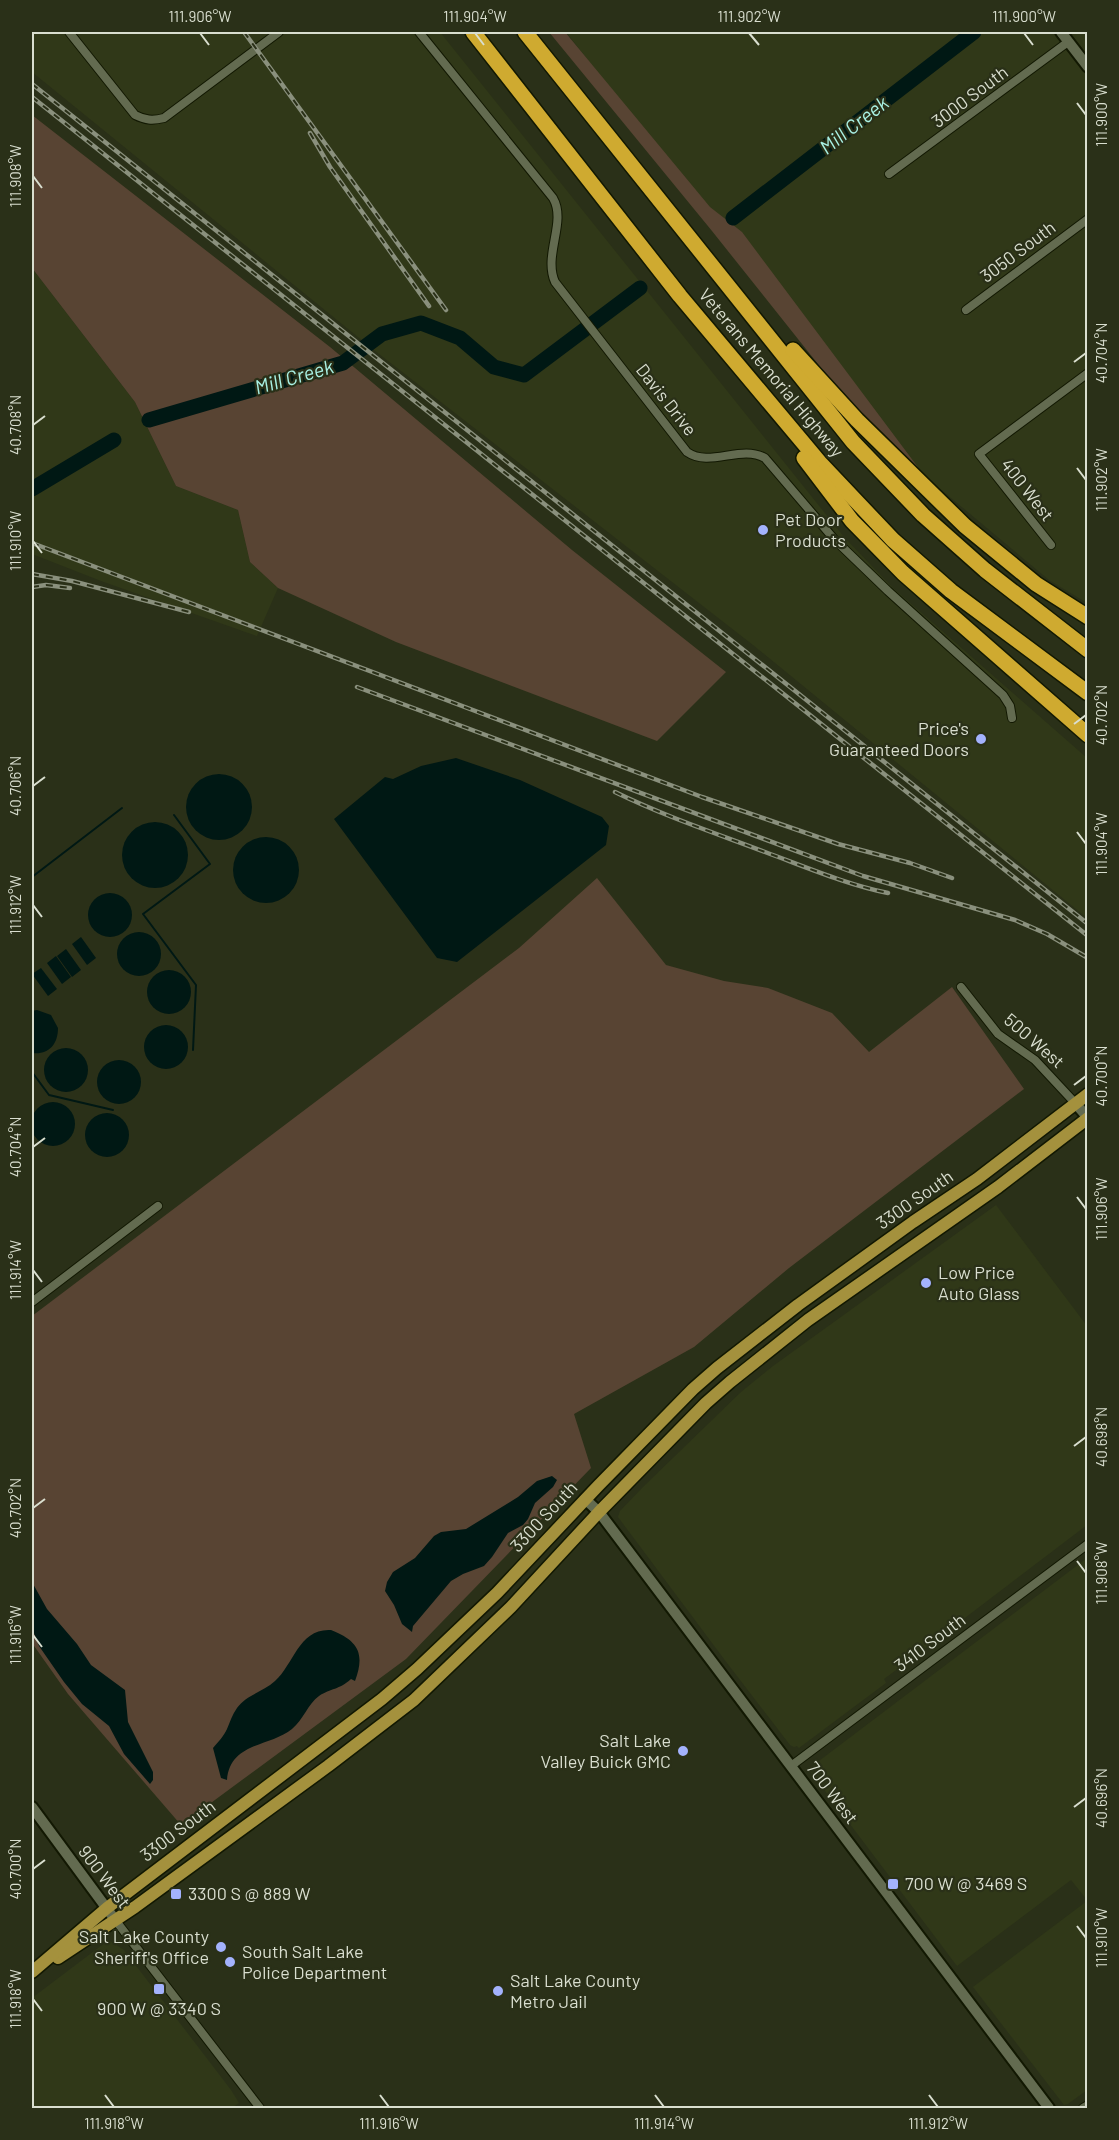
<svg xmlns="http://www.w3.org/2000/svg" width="1119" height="2140" font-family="Barlow,sans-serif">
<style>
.built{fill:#303818}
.green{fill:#584433}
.water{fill:#001814}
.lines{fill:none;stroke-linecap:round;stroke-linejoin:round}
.stream{stroke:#001814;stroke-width:2}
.river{stroke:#001814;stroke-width:15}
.street-casing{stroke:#121802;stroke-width:10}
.secondary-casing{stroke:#121802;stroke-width:14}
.primary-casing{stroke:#121802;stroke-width:15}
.highway-casing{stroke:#121802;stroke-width:18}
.street{stroke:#636b50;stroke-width:8}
.secondary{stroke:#636b50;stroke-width:10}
.primary{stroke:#a4913d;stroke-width:12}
.highway{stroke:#cfaa30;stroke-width:15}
.rail-casing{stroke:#8a907d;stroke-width:4.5}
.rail{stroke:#2a3018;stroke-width:2;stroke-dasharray:7;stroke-linecap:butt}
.ticks{fill:none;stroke:#d9decf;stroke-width:2}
.poi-dot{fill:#a3b2fd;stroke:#2a3018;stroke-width:2}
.labels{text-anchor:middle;stroke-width:4.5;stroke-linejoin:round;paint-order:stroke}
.street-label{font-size:18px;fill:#d9decf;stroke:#2a3018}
.poi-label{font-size:18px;fill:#d9decf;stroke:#2a3018;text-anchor:start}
.water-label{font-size:20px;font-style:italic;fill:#a9f1e4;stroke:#2a3018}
.neatline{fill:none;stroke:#d9decf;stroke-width:2}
.ticks-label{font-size:15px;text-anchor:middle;fill:#d9decf}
</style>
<rect width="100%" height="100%" fill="#2a3018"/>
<g class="built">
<polygon points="32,32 440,32 844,537 893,588 1087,758 1087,918 753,645 374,350 32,72"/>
<polygon points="566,32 1087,32 1087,603 1049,580 914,467 726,237"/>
<polygon points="32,268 135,402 176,486 238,510 250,562 278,588 257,636 101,581 32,554"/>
<polygon points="996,1205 1087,1326 1087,1525 911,1659 884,1679 886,1683 799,1748 797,1746 794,1747 790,1745 727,1663 618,1517 620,1511 643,1487 741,1392 773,1366"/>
<polygon points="1087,1558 1087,1900 1071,1880 957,1966 810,1771 811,1767"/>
<polygon points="1087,1901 1087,2090 1068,2104 1064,2105 973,1987"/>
<polygon points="110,1941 124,1950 231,2090 239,2103 232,2108 32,2108 32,1998 106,1942"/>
</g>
<g class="green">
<polygon points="549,32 565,32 710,207 742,232 929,482 872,425 829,378 712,231"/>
<polygon points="32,115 330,347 572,550 726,672 657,741 396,642 278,588 250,562 238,510 176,486 135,402 32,268"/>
<polygon points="597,878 666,965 724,981 768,988 832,1013 869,1052 952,987 1024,1089 789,1268 694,1347 574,1414 591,1468 406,1659 181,1825 68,1694 32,1643 32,1316 519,948"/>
</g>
<g class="water">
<polygon points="456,758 520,780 602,817 609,826 606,845 457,962 437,958 334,819 385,777 393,779 421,766"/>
<circle cx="219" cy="807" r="33"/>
<circle cx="155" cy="855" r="33"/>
<circle cx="266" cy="870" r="33"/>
<circle cx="110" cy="915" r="22"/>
<circle cx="139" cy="954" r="22"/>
<polygon points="81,937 96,958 87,965 72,944"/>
<polygon points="66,949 81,970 72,977 57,956"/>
<polygon points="56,956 71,977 62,984 47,963"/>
<polygon points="41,968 57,989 48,996 32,974"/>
<circle cx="169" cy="992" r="22"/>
<path d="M37 1010 51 1015 58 1028C58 1045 48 1055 32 1053V1011Z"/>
<circle cx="166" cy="1047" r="22"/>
<circle cx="66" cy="1070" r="22"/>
<circle cx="119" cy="1082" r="22"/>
<circle cx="53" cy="1124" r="22"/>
<circle cx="107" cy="1135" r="22"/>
<polygon points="552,1476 557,1480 553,1487 535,1503 528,1519 523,1525 508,1533 492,1557 484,1566 463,1574 451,1581 413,1626 412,1632 402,1624 394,1605 385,1591 387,1582 393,1572 415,1558 434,1536 441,1532 466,1529 518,1497 537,1481"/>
<polygon points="32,1582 47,1609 77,1644 91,1665 125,1690 128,1722 153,1772 153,1780 150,1784 124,1754 109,1726 82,1704 64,1682 39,1646 32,1628"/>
<path d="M331 1630C359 1641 365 1654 355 1681L351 1679C339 1690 331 1688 319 1696 308 1704 303 1720 292 1729 270 1747 230 1742 227 1780L221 1778 213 1748C218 1742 224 1736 227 1729 230 1722 232 1715 237 1708 246 1695 263 1692 275 1681 294 1664 299 1628 331 1630Z"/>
</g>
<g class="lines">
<g class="stream">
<polyline points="174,815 210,864 143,914 196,985 193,1050"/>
<polyline points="32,877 122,808"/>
<polyline points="32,1072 49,1095 113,1110"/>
</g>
<g class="river">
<polyline points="733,218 974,32"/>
<polyline points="149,420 343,363 382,334 421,323 460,338 494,367 524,375 640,288"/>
<polyline points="32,489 114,440"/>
</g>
<defs>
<g id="street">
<path d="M69 32 135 115C145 120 152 121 164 118L279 32"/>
<path d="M419 32 553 198C567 222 543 255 555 282L687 452C710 468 741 444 765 458L834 539 888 591 1003 695 1010 706 1012 718"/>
<polyline points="889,174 1068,42"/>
<polyline points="966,310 1088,219"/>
<polyline points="1051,545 979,454 1088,373"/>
<polyline points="961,987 998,1034 1035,1060 1076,1104"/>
<polyline points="32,1302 158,1206"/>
<polyline points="791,1766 1088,1544"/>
<polyline points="116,1921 260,2108"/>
<polyline points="1083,2108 1088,2105"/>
</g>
<g id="secondary">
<polyline points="1061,32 1088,67"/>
<polyline points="1076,1104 1088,1118"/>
<polyline points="585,1499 599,1512 1049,2108"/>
<polyline points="32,1807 116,1921"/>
</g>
<g id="primary">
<polyline points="58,1958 135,1907 328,1766 414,1700 511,1607 599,1512 706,1403 730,1382 808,1320 998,1187 1088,1118"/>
<polyline points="32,1972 107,1908 382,1699 417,1669 497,1593 598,1486 693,1389 717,1368 798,1305 913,1222 977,1179 1088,1094"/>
</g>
<g id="highway">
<polyline points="473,32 680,296 821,464 893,540 951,591 1088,693"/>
<polyline points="525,32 853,442 923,515 985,570 1088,650"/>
<polyline points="793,350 857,420 965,526 1036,584 1088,617"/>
<polyline points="804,458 852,521 903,573 1088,735"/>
</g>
</defs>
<use href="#street" class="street-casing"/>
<use href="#secondary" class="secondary-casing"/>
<use href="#primary" class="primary-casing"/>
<use href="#highway" class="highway-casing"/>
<use href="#street" class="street"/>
<use href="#secondary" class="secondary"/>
<use href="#primary" class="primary"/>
<use href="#highway" class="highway"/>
<defs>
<g id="rail">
<polyline points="244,32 446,310"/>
<polyline points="32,84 1088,924"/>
<polyline points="32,97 1088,936"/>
<polyline points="310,133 330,167 429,306"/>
<polyline points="32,543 702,797 838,844 910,863 952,878"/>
<polyline points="32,574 72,581 189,612"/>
<polyline points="32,587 46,585 70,588"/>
<polyline points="357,687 863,876 1015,920 1047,934 1088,958"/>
<path d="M615 792C664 816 715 833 765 852 806 867 845 884 888 893"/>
</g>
</defs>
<use href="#rail" class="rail-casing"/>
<use href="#rail" class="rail"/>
</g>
<path class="ticks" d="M200 33 209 45M475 33 484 45M749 33 759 45M1024 33 1033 45M1077 103 1086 115M33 176 42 188M1074 362 1086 353M33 425 45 416M1077 468 1086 480M33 541 42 553M1074 724 1086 715M33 786 45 777M1077 832 1086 844M33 905 42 917M1074 1085 1086 1076M33 1147 45 1138M1077 1197 1086 1209M33 1270 42 1282M1074 1446 1086 1437M33 1508 45 1499M1077 1561 1086 1573M33 1635 42 1647M1074 1807 1086 1798M33 1869 45 1860M1077 1926 1086 1938M33 1999 42 2011M105 2095 114 2107M380 2095 389 2107M655 2095 664 2107M929 2095 938 2107"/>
<g class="poi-dot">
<circle cx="763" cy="530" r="6"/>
<circle cx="981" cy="739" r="6"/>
<circle cx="926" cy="1283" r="6"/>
<circle cx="683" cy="1751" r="6"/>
<rect x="887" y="1878" width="12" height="12" rx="3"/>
<rect x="170" y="1888" width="12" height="12" rx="3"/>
<circle cx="221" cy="1947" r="6"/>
<circle cx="230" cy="1962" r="6"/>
<rect x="153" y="1983" width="12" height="12" rx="3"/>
<circle cx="498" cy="1991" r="6"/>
</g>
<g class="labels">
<g class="street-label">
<text transform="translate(970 97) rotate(-37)" y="6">3000 South</text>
<text transform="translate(1018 252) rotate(-37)" y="6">3050 South</text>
<text transform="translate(771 373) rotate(50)" y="6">Veterans Memorial Highway</text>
<text transform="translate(666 400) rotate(52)" y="6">Davis Drive</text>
<text transform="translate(1027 490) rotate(52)" y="6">400 West</text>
<text transform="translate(1034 1041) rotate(41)" y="6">500 West</text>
<text transform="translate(915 1200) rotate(-35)" y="6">3300 South</text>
<text transform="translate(544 1517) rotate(-47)" y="6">3300 South</text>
<text transform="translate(930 1643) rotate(-37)" y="6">3410 South</text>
<text transform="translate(832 1793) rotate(53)" y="6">700 West</text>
<text transform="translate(178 1831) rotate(-37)" y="6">3300 South</text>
<text transform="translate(104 1877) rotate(53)" y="6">900 West</text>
</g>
<g class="poi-label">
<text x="775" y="526">Pet Door<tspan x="775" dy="21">Products</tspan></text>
<text x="969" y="735" text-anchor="end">Price's<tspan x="969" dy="21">Guaranteed Doors</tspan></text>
<text x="938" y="1279">Low Price<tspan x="938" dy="21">Auto Glass</tspan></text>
<text x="671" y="1747" text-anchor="end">Salt Lake<tspan x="671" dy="21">Valley Buick GMC</tspan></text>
<text x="905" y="1890">700 W @ 3469 S</text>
<text x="188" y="1900">3300 S @ 889 W</text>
<text x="209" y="1943" text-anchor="end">Salt Lake County<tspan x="209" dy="21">Sheriff's Office</tspan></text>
<text x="242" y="1958">South Salt Lake<tspan x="242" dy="21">Police Department</tspan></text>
<text x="510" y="1987">Salt Lake County<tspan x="510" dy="21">Metro Jail</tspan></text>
<text x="159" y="2015" text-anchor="middle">900 W @ 3340 S</text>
</g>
<g class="water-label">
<text transform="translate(854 125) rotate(-38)" y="7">Mill Creek</text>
<text transform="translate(294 377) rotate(-16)" y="7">Mill Creek</text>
</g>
</g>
<rect width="1119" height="2140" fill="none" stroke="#2a3018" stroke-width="66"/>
<rect x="33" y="33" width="1053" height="2074" class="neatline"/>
<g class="ticks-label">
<text x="200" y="22">111.906°W</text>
<text x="475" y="22">111.904°W</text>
<text x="749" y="22">111.902°W</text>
<text x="1024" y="22">111.900°W</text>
<text transform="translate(1102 115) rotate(-90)" y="5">111.900°W</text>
<text transform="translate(16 176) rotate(-90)" y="5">111.908°W</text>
<text transform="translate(1102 353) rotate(-90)" y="5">40.704°N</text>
<text transform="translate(16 425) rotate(-90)" y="5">40.708°N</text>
<text transform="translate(1102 480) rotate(-90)" y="5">111.902°W</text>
<text transform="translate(16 541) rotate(-90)" y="5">111.910°W</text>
<text transform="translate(1102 715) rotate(-90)" y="5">40.702°N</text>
<text transform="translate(16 786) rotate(-90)" y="5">40.706°N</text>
<text transform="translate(1102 844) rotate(-90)" y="5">111.904°W</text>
<text transform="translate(16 905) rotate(-90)" y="5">111.912°W</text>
<text transform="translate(1102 1076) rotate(-90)" y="5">40.700°N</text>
<text transform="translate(16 1147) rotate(-90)" y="5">40.704°N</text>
<text transform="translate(1102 1209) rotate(-90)" y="5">111.906°W</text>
<text transform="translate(16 1270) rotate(-90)" y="5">111.914°W</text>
<text transform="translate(1102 1437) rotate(-90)" y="5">40.698°N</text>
<text transform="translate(16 1508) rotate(-90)" y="5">40.702°N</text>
<text transform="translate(1102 1573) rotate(-90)" y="5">111.908°W</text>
<text transform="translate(16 1635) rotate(-90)" y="5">111.916°W</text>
<text transform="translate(1102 1798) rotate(-90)" y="5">40.696°N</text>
<text transform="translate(16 1869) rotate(-90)" y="5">40.700°N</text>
<text transform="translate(1102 1938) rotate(-90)" y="5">111.910°W</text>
<text transform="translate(16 1999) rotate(-90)" y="5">111.918°W</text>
<text x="114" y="2129">111.918°W</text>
<text x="389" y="2129">111.916°W</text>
<text x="664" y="2129">111.914°W</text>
<text x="938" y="2129">111.912°W</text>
</g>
</svg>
